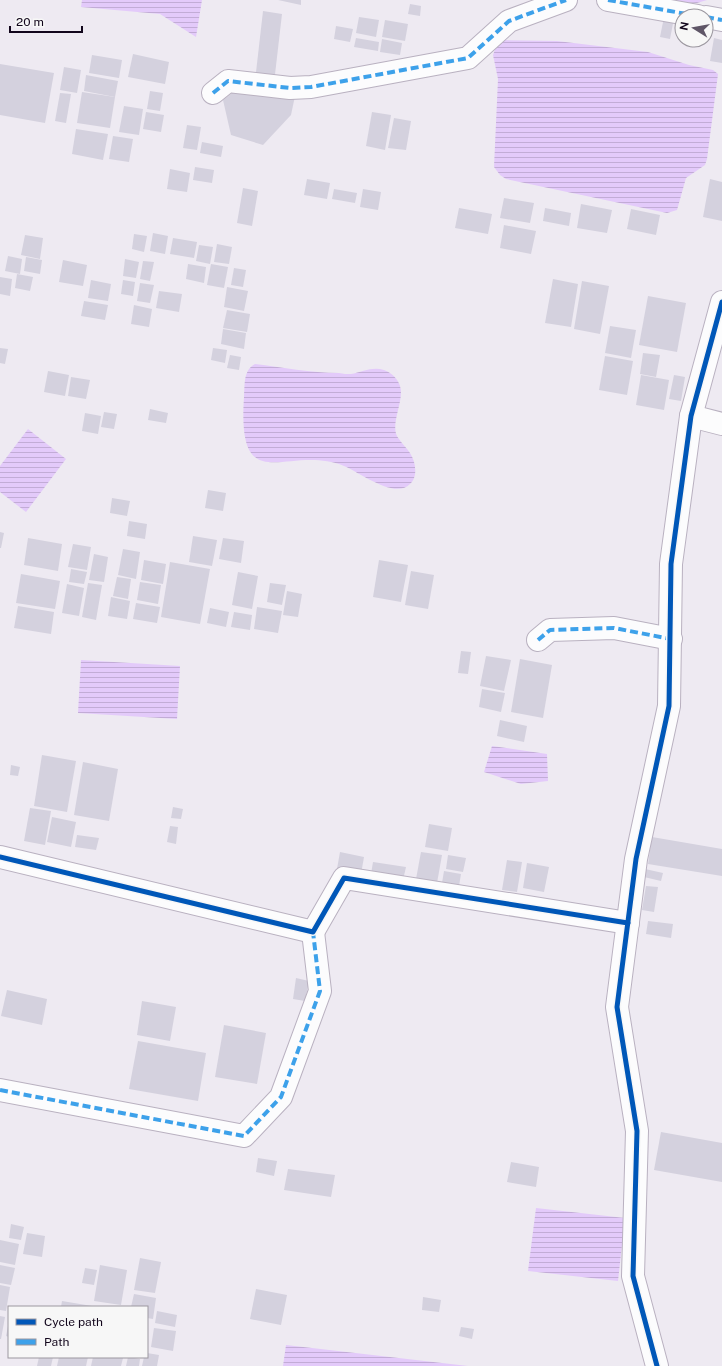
<svg xmlns="http://www.w3.org/2000/svg" width="722" height="1366" font-family="'Public Sans',sans-serif">
<style>
.water{fill:url(#water-rules)}
.building{fill:#d4d1de}
.lines{fill:none;stroke-linecap:round;stroke-linejoin:round}
.street-casing{stroke:#b9b1c0;stroke-width:24}
.street{stroke:#fcfcfd;stroke-width:22}
.quiet{stroke:#3da1ea;stroke-width:4;stroke-dasharray:8 4;stroke-linecap:butt}
.cycleway-casing{stroke:#f7f7f7;stroke-width:8}
.cycleway{stroke:#0057b8;stroke-width:5}
</style>
<defs>
<pattern id="water-rules" width="6" height="5" patternUnits="userSpaceOnUse"><rect width="6" height="5" fill="#e3cafa"/><path d="M0 2.5h6" fill="none" stroke="#c2acd6"/></pattern>
</defs>
<rect width="100%" height="100%" fill="#eeeaf2"/>
<g class="water">
<polygon points="82,0 202,0 196,37 160,14 81,7"/>
<polygon points="652,0 707,0 697,3"/>
<polygon points="501,40 557,41 648,52 689,65 713,70 718,74 707,159 705,165 686,178 677,210 667,213 506,179 500,175 494,167 498,79 493,55 497,44"/>
<path d="M255 364C282 367 311 373 339 373 343 374 347 374 351 374 362 372 373 366 384 370 392 373 398 379 400 386 405 401 388 427 399 439 402 444 407 448 410 453 416 462 418 477 410 484 395 500 359 472 344 466 287 443 237 502 244 397 245 385 243 370 255 364Z"/>
<polygon points="28,429 66,459 26,512 0,492 0,466"/>
<polygon points="81,660 180,666 177,719 78,713"/>
<polygon points="492,746 547,754 548,781 521,784 484,772"/>
<polygon points="536,1208 625,1218 618,1281 528,1271"/>
<polygon points="286,1345 468,1366 283,1366"/>
</g>
<g class="building">
<polygon points="278,0 301,0 301,5"/>
<polygon points="410,4 421,6 420,16 408,14"/>
<polygon points="263,11 282,14 274,83 255,81"/>
<polygon points="665,12 675,13 670,39 660,37"/>
<polygon points="359,17 379,20 376,37 356,33"/>
<polygon points="385,20 408,24 405,41 382,37"/>
<polygon points="336,26 353,29 350,42 334,39"/>
<polygon points="356,38 379,42 378,51 354,47"/>
<polygon points="714,38 722,40 722,63 710,61"/>
<polygon points="382,39 402,43 400,55 380,52"/>
<polygon points="133,54 169,62 165,84 128,77"/>
<polygon points="92,55 122,60 119,78 89,73"/>
<polygon points="0,64 54,73 45,123 0,115"/>
<polygon points="64,67 81,70 77,93 60,90"/>
<polygon points="86,75 118,81 115,97 84,91"/>
<polygon points="240,87 295,96 291,115 263,145 231,135 223,100"/>
<polygon points="150,91 163,93 160,111 147,109"/>
<polygon points="82,92 115,97 110,128 77,123"/>
<polygon points="60,93 71,94 66,123 55,121"/>
<polygon points="124,106 143,109 139,135 119,132"/>
<polygon points="146,112 164,115 161,132 143,129"/>
<polygon points="372,112 391,115 385,150 366,146"/>
<polygon points="394,118 411,121 406,150 388,148"/>
<polygon points="187,125 201,127 197,150 183,148"/>
<polygon points="76,129 108,134 103,160 72,154"/>
<polygon points="113,136 133,139 129,162 109,159"/>
<polygon points="202,142 223,146 221,157 200,153"/>
<polygon points="195,167 214,170 212,183 193,180"/>
<polygon points="170,169 190,173 187,192 167,189"/>
<polygon points="307,179 330,183 327,199 304,195"/>
<polygon points="710,179 722,182 722,221 703,217"/>
<polygon points="243,188 258,191 252,226 237,223"/>
<polygon points="334,189 357,193 355,203 332,199"/>
<polygon points="363,189 381,192 378,210 360,207"/>
<polygon points="504,198 534,203 530,223 500,218"/>
<polygon points="581,204 612,210 607,233 577,228"/>
<polygon points="459,208 492,214 488,234 455,228"/>
<polygon points="545,208 571,213 569,226 543,221"/>
<polygon points="631,209 660,215 656,235 627,229"/>
<polygon points="504,225 536,231 531,254 500,248"/>
<polygon points="153,233 168,236 165,254 150,251"/>
<polygon points="134,234 147,236 144,252 132,249"/>
<polygon points="25,235 43,238 40,259 21,255"/>
<polygon points="173,238 197,242 194,258 170,254"/>
<polygon points="217,244 232,247 229,264 214,262"/>
<polygon points="199,245 213,247 210,264 196,261"/>
<polygon points="8,256 22,259 20,274 5,271"/>
<polygon points="26,257 42,260 40,274 24,271"/>
<polygon points="125,259 139,262 136,278 123,276"/>
<polygon points="63,260 87,265 83,286 59,282"/>
<polygon points="143,261 154,262 150,281 140,279"/>
<polygon points="188,264 206,267 204,283 186,279"/>
<polygon points="211,264 228,267 224,288 207,285"/>
<polygon points="234,268 246,270 243,287 231,285"/>
<polygon points="17,274 33,277 30,291 15,288"/>
<polygon points="0,277 12,279 10,296 0,294"/>
<polygon points="553,279 578,284 571,327 545,323"/>
<polygon points="91,280 111,284 108,301 88,298"/>
<polygon points="123,280 135,282 133,296 121,294"/>
<polygon points="582,281 609,286 600,334 574,329"/>
<polygon points="140,283 154,285 150,303 137,301"/>
<polygon points="227,287 248,291 244,311 224,307"/>
<polygon points="159,291 182,294 179,312 156,308"/>
<polygon points="648,296 686,303 677,352 639,345"/>
<polygon points="84,301 108,305 105,320 81,316"/>
<polygon points="134,305 152,309 149,327 131,324"/>
<polygon points="227,310 250,314 247,332 223,328"/>
<polygon points="610,326 636,330 631,358 605,353"/>
<polygon points="223,329 246,333 244,349 221,344"/>
<polygon points="0,348 8,349 5,364 0,363"/>
<polygon points="213,348 227,350 225,363 211,360"/>
<polygon points="643,353 660,355 656,377 640,374"/>
<polygon points="230,355 241,357 239,370 227,368"/>
<polygon points="605,356 633,361 627,395 599,390"/>
<polygon points="48,371 69,375 65,396 44,392"/>
<polygon points="641,375 669,380 664,410 636,405"/>
<polygon points="674,375 685,377 681,401 669,399"/>
<polygon points="71,377 90,380 86,399 68,396"/>
<polygon points="150,409 168,413 166,423 148,420"/>
<polygon points="104,412 117,414 114,429 101,427"/>
<polygon points="85,413 101,416 98,434 82,431"/>
<polygon points="208,490 226,493 223,511 205,508"/>
<polygon points="112,498 130,501 127,516 110,513"/>
<polygon points="129,521 147,524 145,539 127,536"/>
<polygon points="0,532 4,533 1,548 0,548"/>
<polygon points="193,536 217,540 212,566 189,562"/>
<polygon points="28,538 62,544 58,571 24,565"/>
<polygon points="223,538 244,541 241,563 219,559"/>
<polygon points="73,544 91,547 87,570 68,567"/>
<polygon points="123,549 140,552 136,579 118,575"/>
<polygon points="94,554 108,557 104,582 89,580"/>
<polygon points="144,560 166,564 163,584 141,580"/>
<polygon points="379,560 408,565 401,602 373,597"/>
<polygon points="170,562 210,569 200,624 161,617"/>
<polygon points="71,569 87,572 84,584 69,582"/>
<polygon points="411,571 434,575 428,609 405,605"/>
<polygon points="238,572 258,576 252,609 232,605"/>
<polygon points="21,574 60,581 55,609 16,603"/>
<polygon points="117,577 131,579 128,599 113,596"/>
<polygon points="140,582 161,585 158,604 137,600"/>
<polygon points="88,583 102,585 96,620 82,617"/>
<polygon points="270,583 286,585 282,605 267,602"/>
<polygon points="67,584 84,588 79,616 62,613"/>
<polygon points="287,591 302,594 298,617 283,615"/>
<polygon points="111,597 130,601 127,619 108,616"/>
<polygon points="136,603 160,607 157,623 133,619"/>
<polygon points="18,606 54,612 51,634 14,628"/>
<polygon points="257,607 282,611 278,633 254,629"/>
<polygon points="210,608 229,612 226,627 207,623"/>
<polygon points="234,612 252,615 250,630 231,627"/>
<polygon points="461,651 471,652 468,674 458,673"/>
<polygon points="486,656 511,660 504,691 480,686"/>
<polygon points="520,659 552,665 543,718 511,712"/>
<polygon points="482,689 505,693 501,712 479,707"/>
<polygon points="500,720 527,726 524,742 497,736"/>
<polygon points="42,755 76,761 67,812 34,806"/>
<polygon points="83,762 118,769 109,821 74,815"/>
<polygon points="11,765 20,767 18,776 10,775"/>
<polygon points="173,807 183,809 181,819 171,818"/>
<polygon points="30,808 51,811 45,845 24,841"/>
<polygon points="52,817 76,822 71,847 47,842"/>
<polygon points="429,824 452,828 448,851 425,847"/>
<polygon points="170,826 178,827 176,844 167,842"/>
<polygon points="77,835 99,838 96,850 75,847"/>
<polygon points="652,837 722,849 722,876 648,864"/>
<polygon points="340,852 364,857 361,874 337,869"/>
<polygon points="421,852 442,855 437,883 416,879"/>
<polygon points="448,855 466,858 463,872 446,869"/>
<polygon points="507,860 522,862 517,892 502,890"/>
<polygon points="373,862 406,867 403,880 371,874"/>
<polygon points="527,863 549,867 544,892 523,888"/>
<polygon points="645,869 663,873 661,881 644,877"/>
<polygon points="444,871 461,874 459,886 442,883"/>
<polygon points="646,886 658,887 654,912 642,910"/>
<polygon points="648,921 673,924 671,938 646,934"/>
<polygon points="296,978 309,981 305,1001 293,999"/>
<polygon points="7,990 47,999 42,1025 1,1016"/>
<polygon points="142,1001 176,1007 170,1041 137,1035"/>
<polygon points="224,1025 266,1033 257,1084 215,1077"/>
<polygon points="138,1041 206,1053 198,1101 129,1089"/>
<polygon points="661,1132 722,1143 722,1182 654,1170"/>
<polygon points="258,1158 277,1161 274,1176 256,1172"/>
<polygon points="511,1162 539,1167 536,1187 507,1182"/>
<polygon points="288,1169 335,1175 331,1197 284,1190"/>
<polygon points="11,1224 24,1227 21,1240 9,1238"/>
<polygon points="27,1233 45,1236 42,1257 23,1254"/>
<polygon points="0,1240 19,1244 15,1265 0,1262"/>
<polygon points="140,1258 161,1262 155,1293 134,1290"/>
<polygon points="0,1265 15,1268 11,1285 0,1283"/>
<polygon points="100,1265 127,1270 121,1305 94,1301"/>
<polygon points="85,1268 97,1270 94,1285 82,1283"/>
<polygon points="0,1285 10,1287 6,1311 0,1310"/>
<polygon points="256,1289 287,1295 281,1325 250,1319"/>
<polygon points="134,1294 156,1298 153,1319 147,1318 147,1307 131,1307"/>
<polygon points="423,1297 441,1300 439,1312 422,1310"/>
<polygon points="62,1301 92,1306 92,1307 61,1307"/>
<polygon points="157,1311 177,1315 175,1327 155,1323"/>
<polygon points="0,1316 5,1317 1,1339 0,1339"/>
<polygon points="8,1326 9,1326 9,1337 6,1336"/>
<polygon points="461,1327 474,1329 472,1339 459,1336"/>
<polygon points="154,1328 176,1331 173,1351 151,1347"/>
<polygon points="147,1353 159,1355 157,1366 142,1366 144,1357 147,1357"/>
<polygon points="39,1357 53,1357 51,1366 37,1366"/>
<polygon points="59,1357 88,1357 86,1366 57,1366"/>
<polygon points="93,1357 117,1357 123,1358 121,1366 91,1366"/>
<polygon points="128,1357 140,1359 139,1366 126,1366"/>
</g>
<g class="lines">
<defs>
<g id="street">
<polyline points="608,0 698,16"/>
<polyline points="706,17 722,20"/>
<polyline points="213,93 228,81 290,88 311,87 468,58 509,21 566,0"/>
<polyline points="691,416 722,424"/>
<polyline points="538,640 550,630 614,628 671,639"/>
<polyline points="0,857 313,932 344,878 628,923"/>
<polyline points="0,1090 244,1136 281,1097 320,991 313,932"/>
<polyline points="657,1366 633,1276 637,1131 617,1007 636,859 669,706 671,564 691,416 722,302"/>
</g>
</defs>
<use href="#street" class="street-casing"/>
<use href="#street" class="street"/>
<g class="quiet">
<polyline points="608,0 698,16"/>
<polyline points="706,17 722,20"/>
<polyline points="213,93 228,81 290,88 311,87 468,58 509,21 566,0"/>
<polyline points="538,640 550,630 614,628 671,639"/>
<polyline points="0,1090 244,1136 281,1097 320,991 313,932"/>
</g>
<defs>
<g id="cycleway">
<polyline points="0,857 313,932 344,878 628,923"/>
<polyline points="657,1366 633,1276 637,1131 617,1007 636,859 669,706 671,564 691,416 722,302"/>
</g>
</defs>
<use href="#cycleway" class="cycleway-casing"/>
<use href="#cycleway" class="cycleway"/>
</g>
<rect x="8" y="1306" width="140" height="52" fill="#f7f7f7" stroke="#9b979f"/>
<rect x="16" y="1319" width="20" height="6" fill="#0057b8" stroke="#9b979f"/>
<text x="44" y="1326" font-size="12" fill="#12061c">Cycle path</text>
<rect x="16" y="1339" width="20" height="6" fill="#3da1ea" stroke="#9b979f"/>
<text x="44" y="1346" font-size="12" fill="#12061c">Path</text>
<g transform="translate(694 28) rotate(281)"><circle r="19" fill="#f7f7f7" stroke="#9b979f"/>
<path d="M0-3L7 15L0 10L-7 15Z" fill="#5f5667"/>
<text y="-6" font-size="11" font-weight="bold" text-anchor="middle" fill="#12061c">N</text>
</g>
<path d="M10 26v6h72v-6" fill="none" stroke="#12061c" stroke-width="2"/>
<text x="16" y="26" font-size="12" fill="#12061c" stroke="#f7f7f7" stroke-width="3" paint-order="stroke">20 m</text>
</svg>
